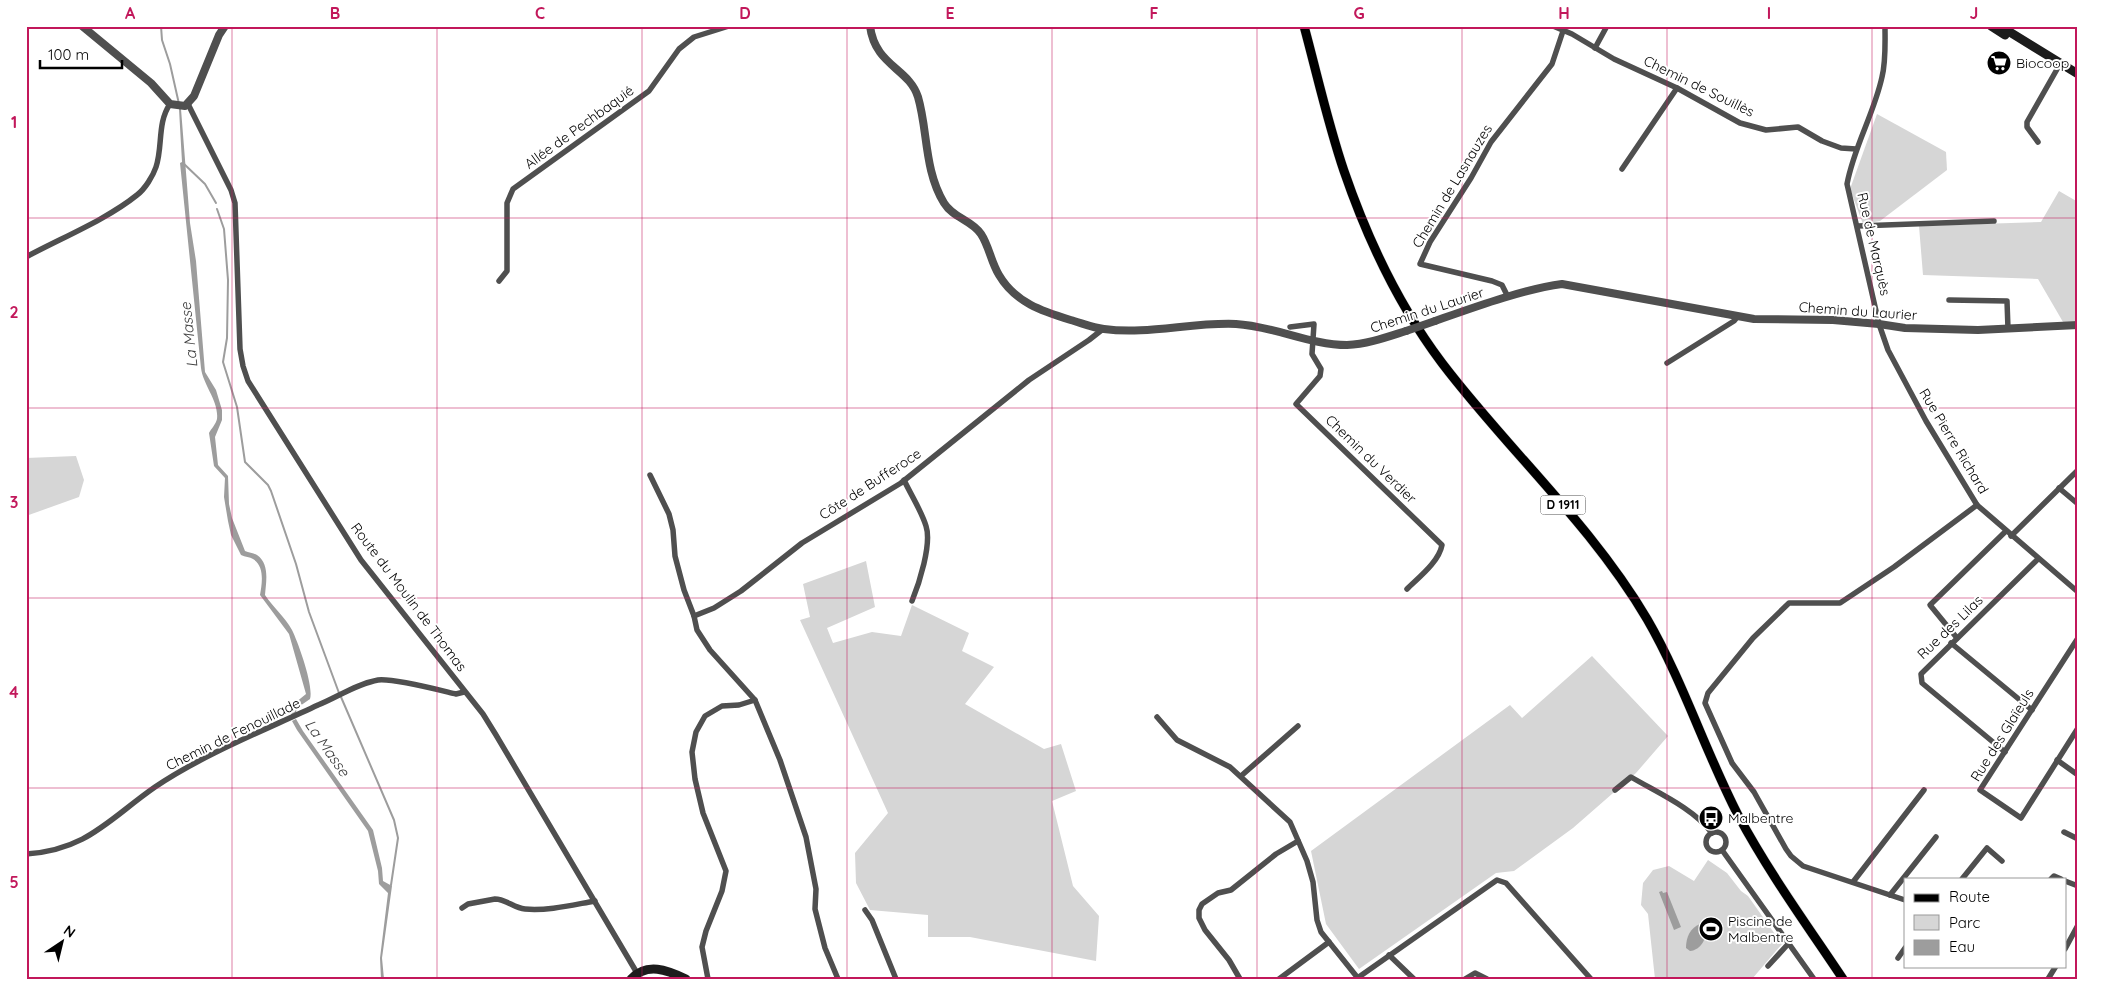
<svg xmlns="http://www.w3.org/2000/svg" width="2104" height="1005" font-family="Quicksand,sans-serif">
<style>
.green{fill:#d6d6d6}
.water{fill:#9d9d9d}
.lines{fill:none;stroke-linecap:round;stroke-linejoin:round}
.stream{stroke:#9d9d9d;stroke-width:2}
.primary-casing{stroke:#dbdbdb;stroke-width:10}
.minor{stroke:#4f4f4f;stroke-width:5.5}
.tertiary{stroke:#4f4f4f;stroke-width:8}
.secondary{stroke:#1c1c1c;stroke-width:9}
.primary{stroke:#000;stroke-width:9}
.tertiary-bridge{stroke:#4f4f4f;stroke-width:8}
.grid{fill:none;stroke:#c2185b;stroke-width:1;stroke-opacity:0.55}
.labels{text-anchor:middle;stroke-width:4;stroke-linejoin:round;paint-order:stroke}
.shield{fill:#fff;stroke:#4c4c4c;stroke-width:1}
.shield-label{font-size:12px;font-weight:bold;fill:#000}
.poi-label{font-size:14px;fill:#000;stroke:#fff;text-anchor:start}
.street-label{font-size:14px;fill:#000;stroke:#fff}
.water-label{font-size:15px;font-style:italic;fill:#3e3e3e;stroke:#fff}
.neatline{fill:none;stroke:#c2185b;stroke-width:2}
.grid-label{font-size:16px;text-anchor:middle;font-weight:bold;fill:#c2185b}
</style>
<rect width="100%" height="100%" fill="#fff"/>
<g class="green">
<polygon points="1877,114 1946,152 1947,170 1880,221 1863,224 1850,189"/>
<polygon points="2059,191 2078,202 2078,322 2063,322 2038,279 1923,275 1919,226 2041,222"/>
<polygon points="76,456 84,480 79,497 26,516 26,458"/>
<polygon points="866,561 875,607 827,628 833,643 872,632 901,636 912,605 969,633 962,651 994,667 965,704 1044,749 1061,744 1076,791 1052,801 1073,886 1099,916 1096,961 970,937 928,937 928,915 870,910 856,883 855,853 888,813 800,620 810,617 803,584"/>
<polygon points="1592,656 1668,736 1636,773 1573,828 1514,871 1496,873 1359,969 1326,924 1311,851 1510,705 1522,718"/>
<polygon points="1708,860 1727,873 1741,891 1748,896 1782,944 1752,979 1655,979 1648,914 1641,905 1643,883 1653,870 1669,866 1694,881"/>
</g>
<g class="water">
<path d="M179 109H181L190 223 196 261 205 372 216 390 222 410V420L215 437 218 465 228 476 229 504 232 518 245 551C249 553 254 553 257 555 270 564 266 582 265 595 273 607 285 617 292 630 298 642 314 686 310 699L297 708 296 713 291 715 290 707 306 694 289 634 260 595C262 584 265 566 253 559 250 557 245 557 241 555L231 535 228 521 224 497 225 478 214 466 209 433C211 429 216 424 217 419 219 401 203 385 201 368L180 163 182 162Z"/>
<polygon points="296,719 303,731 373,830 382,868 383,881 392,886 382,958 384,979 381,979 380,958 388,893 379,884 378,871 368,831 297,730 292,721"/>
<polygon points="1662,891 1663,893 1667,892 1681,927 1674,930 1659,892"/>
<path d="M1700 924 1706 928C1707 938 1701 950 1690 951L1686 948C1686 937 1690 928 1700 924Z"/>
</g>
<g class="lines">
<g class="stream">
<polyline points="161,26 162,40 170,64 179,104"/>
<polyline points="183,163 205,184 216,203"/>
<polyline points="217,209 224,229 228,280 227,338 223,362 237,407 245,462 268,485 271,491 296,564 309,612 339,693"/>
<polyline points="341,697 394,820 398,838 391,885"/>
</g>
<defs>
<path id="primary" d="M1304 26C1317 74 1328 124 1344 171 1367 238 1399 306 1442 363 1508 450 1591 524 1647 619 1683 681 1705 751 1738 815 1769 873 1807 925 1843 979"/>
</defs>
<use href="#primary" class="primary-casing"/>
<g class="minor">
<polyline points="1553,26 1572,34 1614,59 1677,88 1740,123 1766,130 1798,127 1822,141 1841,148 1856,149"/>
<path d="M1885 26C1885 43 1886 61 1882 77 1874 114 1854 146 1847 184L1879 324 1888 350 1926 421 1977 505 2078 592"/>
<polyline points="1595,48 1607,26"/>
<polyline points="188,104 231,190 235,203 240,349 243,366 248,381 361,560 483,714 496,735 637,973"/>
<polyline points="2038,142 2027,127 2027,122 2060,64"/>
<polyline points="1622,169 1677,88"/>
<polyline points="1858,226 1994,221"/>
<path d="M26 257C61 238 106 220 137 195 145 189 153 176 156 167 163 146 157 123 170 104"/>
<polyline points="499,281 507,271 507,203 513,189 649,91 679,49 694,37 729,26"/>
<polyline points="1508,297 1502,285 1492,281 1420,264 1430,242 1471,178 1491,142 1552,64 1563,31"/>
<polyline points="1949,300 2007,301 2008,329"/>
<path d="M1290 327 1314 324 1312 354 1321 369 1320 376 1296 404 1442 545C1439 562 1418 578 1407 589"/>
<polyline points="1667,363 1734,321 1738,316"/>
<polyline points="650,475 669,514 673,530 675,556 684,590 694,616 697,630 710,650 755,700 780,760 806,837 816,889 815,909 825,948 838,979"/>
<path d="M904 480C911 495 921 510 926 526 932 544 919 584 912 601"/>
<polyline points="2059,488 2078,504"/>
<polyline points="2011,536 2078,470"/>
<polyline points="694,616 714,608 741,591 802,543 901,483 1029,380 1089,340 1103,329"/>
<polyline points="1957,638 1930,605 2006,531"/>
<polyline points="2078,638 1980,790 2021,818 2078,728"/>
<polyline points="1951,643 2032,710"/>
<polyline points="1157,717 1177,740 1230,767 1290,822 1307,861 1313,882 1317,920 1321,932 1357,977"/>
<polyline points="2005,752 1922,683 1921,674 2038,559"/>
<polyline points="2057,760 2078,775"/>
<polyline points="1241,776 1298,726"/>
<path d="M1615 790 1631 777C1658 793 1693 808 1712 833"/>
<polyline points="2064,832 2078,839"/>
<circle cx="1716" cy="842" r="10"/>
<polyline points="1722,850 1814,979"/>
<path d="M26 854C87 850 109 819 155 787 204 754 265 730 318 705 338 697 356 684 378 680 393 678 439 690 456 694L464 692"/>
<polyline points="1962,879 1987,848 2002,861"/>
<polyline points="2051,879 2054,876 2061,879"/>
<polyline points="2065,881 2078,886"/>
<polyline points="1853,882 1924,790"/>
<polyline points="1890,895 1936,837"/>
<polyline points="1905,900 1803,866 1791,856 1786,849 1754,792 1732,763 1705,703 1708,693 1753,638 1789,603 1840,603 1894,567 1977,505"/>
<path d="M462 908 468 904 495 899C506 899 514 908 525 909 548 911 572 905 595 901"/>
<polyline points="865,910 872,920 896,979"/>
<polyline points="2065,949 2078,925"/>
<polyline points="1389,955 1414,979"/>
<polyline points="1898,958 1905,948"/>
<polyline points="1768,966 1789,943"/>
<polyline points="708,979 702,947 706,931 722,891 726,871 703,813 695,779 692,752 696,732 705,716 722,706 739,705 755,700"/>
<polyline points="1240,979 1229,960 1205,930 1199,918 1199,910 1202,904 1218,893 1231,890 1276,854 1298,841"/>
<polyline points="1279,979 1329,942"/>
<polyline points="1356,979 1497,880 1506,883 1591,979"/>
<polyline points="1465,979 1475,973 1487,979"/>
<polyline points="2048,979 2056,966"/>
</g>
<g class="tertiary">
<polyline points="82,26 151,83 170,104 185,106 194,96 219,35 225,26"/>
<path d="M870 26C875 66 909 68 918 97 928 131 924 170 944 203 953 218 972 220 981 234 989 246 991 262 999 275 1016 304 1045 312 1074 321 1084 324 1094 328 1104 329 1147 335 1192 322 1236 324 1274 326 1310 345 1347 345 1368 344 1387 337 1406 331"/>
<path d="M1435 321C1472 308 1524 289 1562 284L1754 319 1833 320 1879 324 1905 328 1978 330 2078 325"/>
</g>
<g class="secondary">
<polyline points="1991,26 2005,35"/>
<polyline points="2000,26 2078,74"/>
<path d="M631 979C647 962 667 970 686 979"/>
</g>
<use href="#primary" class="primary"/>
<polyline class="tertiary-bridge" points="1406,331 1435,321"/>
</g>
<path class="grid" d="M232 26V979M437 26V979M642 26V979M847 26V979M1052 26V979M1257 26V979M1462 26V979M1667 26V979M1872 26V979M26 218H2078M26 408H2078M26 598H2078M26 788H2078"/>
<defs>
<symbol id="supermarket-disc" viewBox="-11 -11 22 22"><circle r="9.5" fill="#000" stroke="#fff"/><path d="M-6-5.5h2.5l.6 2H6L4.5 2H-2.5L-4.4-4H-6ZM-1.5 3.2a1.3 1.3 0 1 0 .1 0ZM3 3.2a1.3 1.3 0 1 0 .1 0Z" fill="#fff"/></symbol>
<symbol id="bus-disc" viewBox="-11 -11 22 22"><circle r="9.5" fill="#000" stroke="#fff"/><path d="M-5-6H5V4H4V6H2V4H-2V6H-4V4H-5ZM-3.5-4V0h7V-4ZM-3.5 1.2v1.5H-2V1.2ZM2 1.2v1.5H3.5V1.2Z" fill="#fff"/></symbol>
<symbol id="stadium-disc" viewBox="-11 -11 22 22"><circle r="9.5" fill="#000" stroke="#fff"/><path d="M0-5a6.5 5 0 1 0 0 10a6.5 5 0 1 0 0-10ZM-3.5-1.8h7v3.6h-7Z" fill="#fff"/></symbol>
</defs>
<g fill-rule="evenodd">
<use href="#supermarket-disc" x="1985" y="49" width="28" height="28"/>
<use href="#bus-disc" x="1697" y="804" width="28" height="28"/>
<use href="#stadium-disc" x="1697" y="915" width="28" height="28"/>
</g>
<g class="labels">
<rect class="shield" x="1540.5" y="495.5" width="45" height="19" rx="4"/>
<g class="shield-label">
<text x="1563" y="509">D 1911</text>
</g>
<g class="poi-label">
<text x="2016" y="68">Biocoop</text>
<text x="1728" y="823">Malbentre</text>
<text x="1728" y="926">Piscine de<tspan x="1728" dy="16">Malbentre</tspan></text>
</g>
<g class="street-label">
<text transform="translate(1699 86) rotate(26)" y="5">Chemin de Souillès</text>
<text transform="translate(579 127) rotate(-36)" y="5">Allée de Pechbaquié</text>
<text transform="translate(1452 186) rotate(-59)" y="5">Chemin de Lasnauzes</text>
<text transform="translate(1874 244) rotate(77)" y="5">Rue de Marquès</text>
<text transform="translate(1427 310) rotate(-18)" y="5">Chemin du Laurier</text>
<text transform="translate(1858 311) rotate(4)" y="5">Chemin du Laurier</text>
<text transform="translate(1954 441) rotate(59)" y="5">Rue Pierre Richard</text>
<text transform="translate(1371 459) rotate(44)" y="5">Chemin du Verdier</text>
<text transform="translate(870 484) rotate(-33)" y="5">Côte de Bufferoce</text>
<text transform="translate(409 597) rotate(53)" y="5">Route du Moulin de Thomas</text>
<text transform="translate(1950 627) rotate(-44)" y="5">Rue des Lilas</text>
<text transform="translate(233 734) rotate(-26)" y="5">Chemin de Fenouillade</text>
<text transform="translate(2002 735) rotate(-58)" y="5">Rue des Glaïeuls</text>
</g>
<g class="water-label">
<text transform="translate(189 335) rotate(-96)" y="5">La Masse</text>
<text transform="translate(327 748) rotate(55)" y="5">La Masse</text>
</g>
</g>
<rect width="2104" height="1005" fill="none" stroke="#ffffff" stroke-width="55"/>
<rect x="1904" y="878" width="162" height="90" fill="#ffffff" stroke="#999999"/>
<rect x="1914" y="894" width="25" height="8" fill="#000000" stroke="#999999"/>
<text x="1949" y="902" font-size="15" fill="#000000">Route</text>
<rect x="1914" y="915" width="25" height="15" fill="#d6d6d6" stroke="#999999"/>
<text x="1949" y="928" font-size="15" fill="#000000">Parc</text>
<rect x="1914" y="940" width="25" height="15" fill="#9d9d9d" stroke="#999999"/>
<text x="1949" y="952" font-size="15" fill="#000000">Eau</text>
<g transform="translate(62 942) rotate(35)" stroke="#ffffff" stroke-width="4" paint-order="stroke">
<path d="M0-4L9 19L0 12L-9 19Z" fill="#000000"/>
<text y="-8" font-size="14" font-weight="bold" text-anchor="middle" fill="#000000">N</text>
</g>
<path d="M40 60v8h82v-8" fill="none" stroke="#000000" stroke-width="2.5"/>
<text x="48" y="60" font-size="15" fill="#000000" stroke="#ffffff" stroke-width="4" paint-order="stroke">100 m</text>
<rect x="28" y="28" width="2048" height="950" class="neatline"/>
<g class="grid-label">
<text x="130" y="19">A</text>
<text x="335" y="19">B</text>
<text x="540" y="19">C</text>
<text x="745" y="19">D</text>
<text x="950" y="19">E</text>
<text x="1154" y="19">F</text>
<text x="1359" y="19">G</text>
<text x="1564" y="19">H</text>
<text x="1769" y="19">I</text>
<text x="1974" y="19">J</text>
<text x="14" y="128">1</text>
<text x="14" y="318">2</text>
<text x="14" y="508">3</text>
<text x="14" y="698">4</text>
<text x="14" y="888">5</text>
</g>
</svg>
